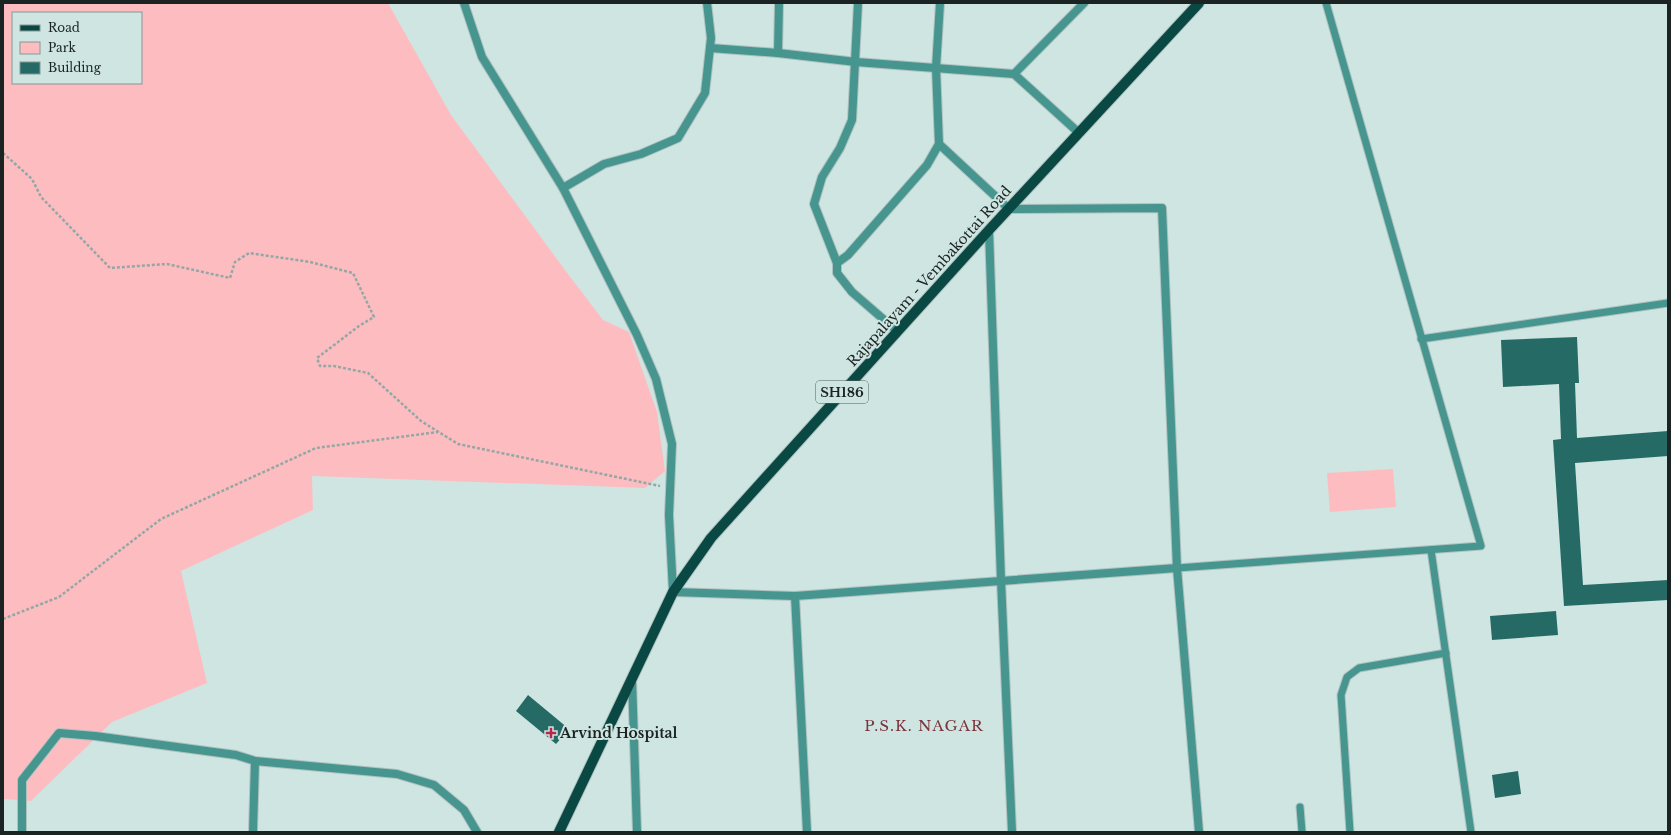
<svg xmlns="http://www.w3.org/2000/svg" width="1671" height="835" font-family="'Libre Baskerville',serif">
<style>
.green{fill:#fdbdc0;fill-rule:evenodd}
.building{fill:#266a65}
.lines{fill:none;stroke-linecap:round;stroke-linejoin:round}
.service-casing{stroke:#aec2c0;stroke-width:9}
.minor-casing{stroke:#aec2c0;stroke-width:10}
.tertiary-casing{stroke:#aec2c0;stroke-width:10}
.primary-casing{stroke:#aec2c0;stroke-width:12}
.path{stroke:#95a7a5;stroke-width:2.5;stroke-dasharray:3 2;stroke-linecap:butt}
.service{stroke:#46958e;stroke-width:7}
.minor{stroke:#46958e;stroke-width:8}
.tertiary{stroke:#46958e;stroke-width:8}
.primary{stroke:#0a4844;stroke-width:10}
.poi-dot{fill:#b82745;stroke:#cee5e2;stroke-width:1.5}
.labels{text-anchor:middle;stroke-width:4;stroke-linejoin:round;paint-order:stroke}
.shield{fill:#cee5e2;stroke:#515e5c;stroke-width:1}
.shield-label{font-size:13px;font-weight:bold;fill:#1b2423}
.street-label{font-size:14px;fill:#1b2423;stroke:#cee5e2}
.poi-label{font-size:14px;font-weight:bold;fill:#1b2423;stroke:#cee5e2;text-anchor:start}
.neighbourhood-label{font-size:15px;letter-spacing:1px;fill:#7d353d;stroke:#cee5e2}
</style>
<rect width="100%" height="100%" fill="#cee5e2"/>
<g class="green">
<path d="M3 3H388L451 115 562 266 603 320 629 332 657 412 665 471 645 488 312 476 313 510 181 571 207 683 112 722 31 801 3 799ZM13 13H141V83H13Z"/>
<polygon points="1393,469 1396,507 1330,512 1327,473"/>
</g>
<g class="building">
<polygon points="1577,337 1579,383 1575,383 1577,438 1668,431 1668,456 1575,463 1583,585 1668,580 1668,600 1564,606 1553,440 1561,439 1559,384 1503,387 1501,340"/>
<polygon points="1556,611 1558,635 1492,640 1490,616"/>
<polygon points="528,695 569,729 556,744 516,711"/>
<polygon points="1518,771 1521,794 1495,798 1492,775"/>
</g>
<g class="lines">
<defs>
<g id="service">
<polyline points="1421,339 1668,303"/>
<polyline points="1431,550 1471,832"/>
<polyline points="1177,568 1481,546 1326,3"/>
<polyline points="1300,807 1302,832"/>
<polyline points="1350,832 1341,695 1347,677 1359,668 1446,653"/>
</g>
<g id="minor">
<polyline points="464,3 482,57 563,188"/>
<polyline points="779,3 778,53 856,62 1014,74 1079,133"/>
<polyline points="858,3 852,120 840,148 822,177 814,204 837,263 837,273 852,292 897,331"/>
<polyline points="710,48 778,53"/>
<polyline points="1014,74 1084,3"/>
<polyline points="939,144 1009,209 1162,208 1177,568 1199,832"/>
<polyline points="989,230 1001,580 1012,832"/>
<polyline points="837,263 848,255 927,165 939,144 936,68 940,3"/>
<polyline points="673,592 795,596"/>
<polyline points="632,679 637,832"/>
<polyline points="22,832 22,780 59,733 95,736 236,755 255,761 397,774 434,785 464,810 477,832"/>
<polyline points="253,832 255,761"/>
<polyline points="807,832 795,596 1177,568"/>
</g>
<polyline id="tertiary" points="673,592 669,515 672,444 656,379 637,335 563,188 604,164 641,154 678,138 705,93 711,38 707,3"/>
<polyline id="primary" points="559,832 673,592 711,538 989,230 1199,3"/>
</defs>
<use href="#service" class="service-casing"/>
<use href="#minor" class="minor-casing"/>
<use href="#tertiary" class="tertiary-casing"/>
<use href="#primary" class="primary-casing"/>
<g class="path">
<polyline points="3,153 32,179 41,197 110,268 167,264 230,278 235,262 249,253 310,262 353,273 374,317 359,326 317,358 320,366 334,366 368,373 421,421 458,444 660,486"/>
<polyline points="3,619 59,597 161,519 316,448 438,432"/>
</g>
<use href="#service" class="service"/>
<use href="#minor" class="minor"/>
<use href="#tertiary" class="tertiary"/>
<use href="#primary" class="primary"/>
</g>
<path class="poi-dot" d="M549 727h4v4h4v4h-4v4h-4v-4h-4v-4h4z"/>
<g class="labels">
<rect class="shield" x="816" y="381" width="52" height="22" rx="3"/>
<g class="shield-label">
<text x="842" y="397">SH186</text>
</g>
<g class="street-label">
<text transform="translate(929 276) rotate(-48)" y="5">Rajapalayam - Vembakottai Road</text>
</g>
<g class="poi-label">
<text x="560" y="738">Arvind Hospital</text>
</g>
<g class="neighbourhood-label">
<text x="924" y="731">P.S.K. NAGAR</text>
</g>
</g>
<rect width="1671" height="835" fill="none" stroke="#1b2423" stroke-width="8"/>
<rect x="12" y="12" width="130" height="72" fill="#cee5e2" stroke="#869896"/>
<rect x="20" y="25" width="20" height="6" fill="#0a4844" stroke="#869896"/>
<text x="48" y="32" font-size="12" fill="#1b2423">Road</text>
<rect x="20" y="42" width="20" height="12" fill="#fdbdc0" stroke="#869896"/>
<text x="48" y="52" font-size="12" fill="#1b2423">Park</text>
<rect x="20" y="62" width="20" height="12" fill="#266a65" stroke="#869896"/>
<text x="48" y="72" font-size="12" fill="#1b2423">Building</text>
</svg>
